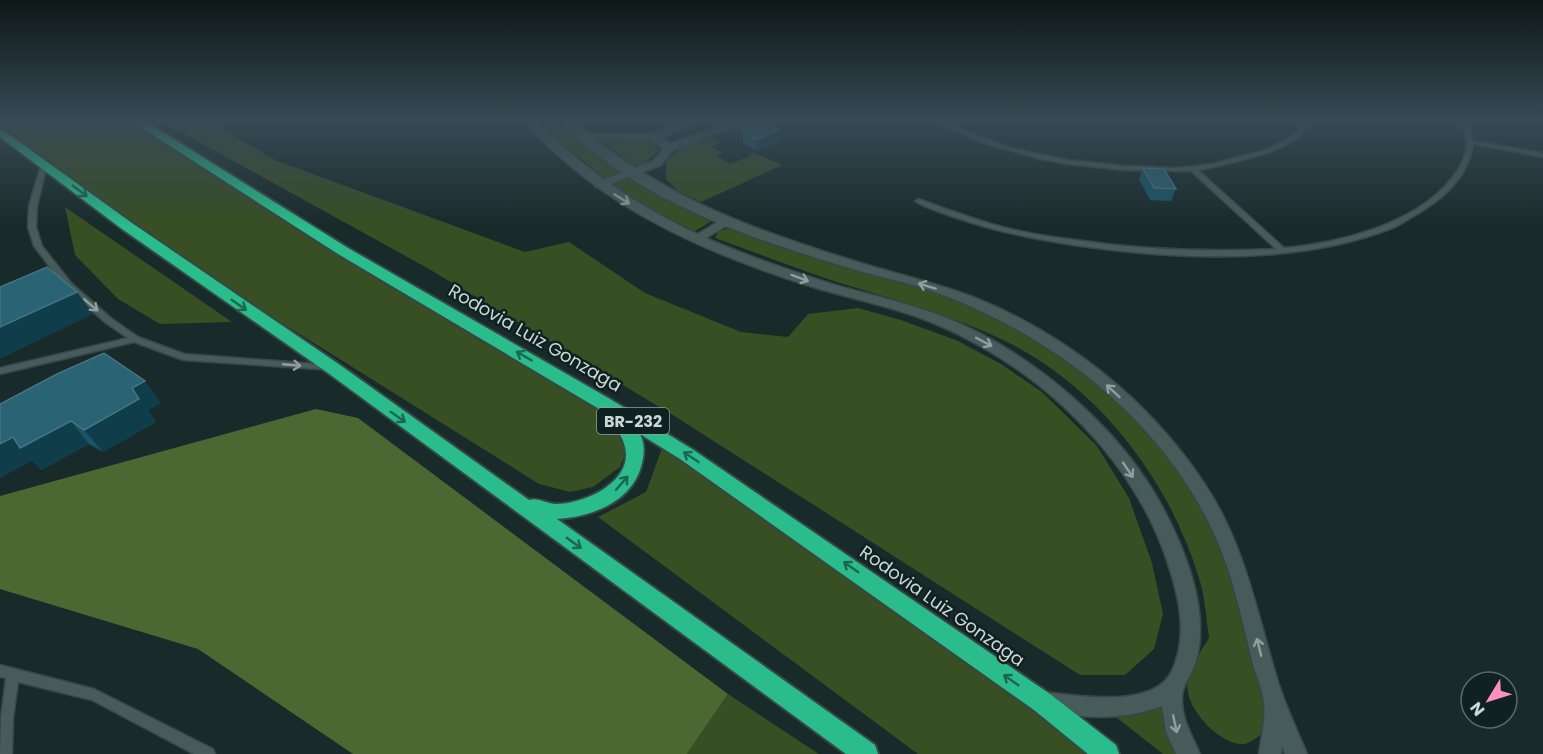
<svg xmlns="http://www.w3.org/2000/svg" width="1543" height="754" font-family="Poppins,sans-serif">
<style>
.green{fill:#384e23}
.forest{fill:#4c6832}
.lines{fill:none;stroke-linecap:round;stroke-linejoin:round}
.service-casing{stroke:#374646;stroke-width:3}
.minor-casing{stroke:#374646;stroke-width:3}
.secondary-casing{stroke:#374646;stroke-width:3}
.trunk-casing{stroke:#374646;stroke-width:4}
.service{fill:#475b5a;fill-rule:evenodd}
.minor{fill:#475b5a;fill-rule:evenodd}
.secondary{fill:#475b5a;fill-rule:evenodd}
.trunk{fill:#2abc8b;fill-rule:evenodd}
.wall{fill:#175568}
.shaded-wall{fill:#0f3e4a}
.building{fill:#2a6374;stroke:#447583;stroke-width:1.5}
.oneway{stroke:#1b6750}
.oneway2{stroke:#909f9e}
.labels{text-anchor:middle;stroke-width:5;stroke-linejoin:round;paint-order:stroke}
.shield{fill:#0f2120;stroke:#93a09f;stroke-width:1.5}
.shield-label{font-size:16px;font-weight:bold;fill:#ccd7d6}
.street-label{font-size:18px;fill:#ccd7d6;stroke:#0f2120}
</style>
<rect width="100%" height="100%" fill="#182a2a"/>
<g class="green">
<polygon points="0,121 137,121 613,417 630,443 620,467 593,487 570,492 539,484 127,226 44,165 22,155 0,134"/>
<polygon points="161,121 209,121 275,160 525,252 569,242 645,293 741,332 788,337 808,314 858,308 901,320 958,341 1001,364 1042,392 1097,446 1129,498 1152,563 1163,614 1154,649 1125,675 1080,675 676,417 429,269"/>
<polygon points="537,121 560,121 582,143 622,174 606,179 560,142 551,139"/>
<path d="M713 138 718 139 720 143 712 146 722 153 716 155 730 164 750 156 752 152 782 165 701 202 678 191 666 179V161C680 147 693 141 713 138Z"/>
<polygon points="607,139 644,140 655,145 658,151 642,166 634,165 602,142"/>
<polygon points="629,177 662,197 712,221 695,231 643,206 610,186"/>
<polygon points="65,207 232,322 160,324 118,299 75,255"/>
<path d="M728 228 814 258 921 287 986 311 1046 344 1153 430 1197 496 1252 622 1267 715 1263 734C1257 737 1249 744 1243 744 1221 745 1192 714 1188 693 1184 672 1199 655 1209 638 1206 618 1205 595 1198 575 1168 478 1096 384 1003 340 951 315 895 300 840 283 798 269 757 253 715 238L718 232Z"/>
<polygon points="662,448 861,574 1093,754 918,754 598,517 646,492"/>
<polygon points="728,694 819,754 687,754"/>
<polygon points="1165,701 1181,754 1163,754 1116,717"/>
</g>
<polygon class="forest" points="316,409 358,418 728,694 687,754 353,754 198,649 0,589 0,496"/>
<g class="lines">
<defs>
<g id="service">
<path d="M931 121H940L989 140 1015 149 1068 160 1124 166 1178 168 1212 164 1269 149 1295 134 1307 121H1313C1295 146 1268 154 1239 161 1226 164 1212 168 1198 170L1284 248C1340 243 1416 224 1452 178 1460 168 1466 156 1467 144 1467 136 1463 129 1461 121H1467L1473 141 1543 153V157L1473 144C1469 176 1445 197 1419 213 1411 217 1403 223 1395 227 1301 265 1180 260 1081 246 1039 240 997 232 957 218 944 213 927 209 915 201L919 199 921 200C947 209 973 219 999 226 1024 233 1050 237 1076 240 1142 250 1209 252 1276 249L1191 171 1124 170 1068 164 1040 159 984 143Z"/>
<polygon points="44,163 47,165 37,206 36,227 42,246 72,284 112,319 138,337 184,354 330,365 333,366 334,368 333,370 183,360 134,342 0,374 0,368 128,338 106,323 66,288 34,246 28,227 29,206 41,165"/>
<polygon points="0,665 94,689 213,749 215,754 194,754 92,700 18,682 13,718 12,754 0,754 1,718 6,678 0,677"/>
</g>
<g id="minor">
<polygon points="685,121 700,121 661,138 670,144 727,123 736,125 673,150 661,165 603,187 595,187 595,183 653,161 663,149 651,140 581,139 576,136 577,134 652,134"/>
<polygon points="724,218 730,222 728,225 701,241 697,242 691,238"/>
</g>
<g id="secondary">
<path d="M525 121H536C596 182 666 224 745 254 777 266 809 277 842 287 876 296 911 304 944 317 1029 350 1120 427 1163 508 1182 544 1202 592 1200 634 1200 644 1198 654 1195 664 1192 674 1182 686 1182 697 1181 719 1192 735 1200 754H1176L1166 732 1162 706C1123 721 1085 718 1044 712L1037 709 1034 702 1037 695 1044 692C1078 696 1154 709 1172 671 1190 632 1177 589 1164 552 1127 451 1036 367 938 325 899 308 857 300 816 288 710 255 599 208 525 121Z"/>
<path d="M561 121H573C660 197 755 231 864 264 900 275 937 283 973 297 1066 334 1149 400 1204 483 1245 544 1257 613 1278 682 1286 707 1297 730 1307 754H1285L1282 747 1281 754H1259C1261 738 1266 718 1264 703 1263 690 1256 676 1253 664 1245 632 1238 600 1228 569 1183 434 1058 334 926 289 903 281 879 277 856 270 755 240 634 201 561 121Z"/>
</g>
<path id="trunk" d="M131 121H145L348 248 610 399 692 449 1050 694 1116 745 1119 754H1088L1034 710 680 459 640 434C646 446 644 458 640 470 628 504 589 517 557 519L875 745 878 754H846L328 373 122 229 0 137V128L132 223 340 365 529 500C538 497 547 504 556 504 582 504 627 485 626 454 625 436 614 429 611 416L338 254Z"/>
</defs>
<use href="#service" class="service-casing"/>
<use href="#minor" class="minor-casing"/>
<use href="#secondary" class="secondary-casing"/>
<use href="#trunk" class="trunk-casing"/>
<use href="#service" class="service"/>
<use href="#minor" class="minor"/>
<use href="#secondary" class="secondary"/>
<use href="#trunk" class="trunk"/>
</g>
<g class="wall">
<polygon points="735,121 764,121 779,130 779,142 756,151 743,143 742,133 735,128"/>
<polygon points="1143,168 1176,189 1171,201 1150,200 1139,179"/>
<polygon points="161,403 148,410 156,422 103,452 89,444 41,470 0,423"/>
</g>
<g class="shaded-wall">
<polygon points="779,130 779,142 756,151 756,140"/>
<polygon points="77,292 93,314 0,359 0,327"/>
<polygon points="145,381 161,403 148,410 156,422 103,452 84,430 132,388"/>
<polygon points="71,421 89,444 41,470 32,461 0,478 0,444 13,437"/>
</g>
<g class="building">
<polygon points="741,121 764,121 779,130 756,140 742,131 751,128"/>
<polygon points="1143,168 1164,169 1176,189 1154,188"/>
<polygon points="47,267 77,292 0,327 0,287"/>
<polygon points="104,353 145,381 132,388 139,399 84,430 71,421 20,448 13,437 0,444 0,404 57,374"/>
</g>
<defs><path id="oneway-shaft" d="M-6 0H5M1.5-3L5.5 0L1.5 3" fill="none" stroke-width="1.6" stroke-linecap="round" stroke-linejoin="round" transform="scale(1.5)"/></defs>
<g class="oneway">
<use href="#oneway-shaft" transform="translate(80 191) rotate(37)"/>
<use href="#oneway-shaft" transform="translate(239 305) rotate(35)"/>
<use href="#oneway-shaft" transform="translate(524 356) rotate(-150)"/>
<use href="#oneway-shaft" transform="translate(398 417) rotate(35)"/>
<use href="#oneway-shaft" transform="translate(691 457) rotate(-146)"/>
<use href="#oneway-shaft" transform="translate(622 483) rotate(-49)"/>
<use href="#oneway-shaft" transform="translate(574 543) rotate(36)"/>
<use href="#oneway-shaft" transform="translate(851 567) rotate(-145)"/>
<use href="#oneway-shaft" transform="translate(1011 680) rotate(-145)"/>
</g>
<g class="oneway2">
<use href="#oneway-shaft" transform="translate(622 199) rotate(32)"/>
<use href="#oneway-shaft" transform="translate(800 278) rotate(20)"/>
<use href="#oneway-shaft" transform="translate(927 286) rotate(-163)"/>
<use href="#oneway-shaft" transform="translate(91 305) rotate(41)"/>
<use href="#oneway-shaft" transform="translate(984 342) rotate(28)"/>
<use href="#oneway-shaft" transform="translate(292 365) rotate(5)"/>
<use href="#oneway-shaft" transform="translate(1113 391) rotate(-137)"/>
<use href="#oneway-shaft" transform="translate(1128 470) rotate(56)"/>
<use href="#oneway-shaft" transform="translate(1259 647) rotate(-104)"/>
<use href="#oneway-shaft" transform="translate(1175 724) rotate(78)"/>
</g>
<linearGradient id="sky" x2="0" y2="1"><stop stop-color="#0d1717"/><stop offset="0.53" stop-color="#374a55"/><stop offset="1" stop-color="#374a55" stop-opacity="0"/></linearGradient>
<rect width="1543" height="227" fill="url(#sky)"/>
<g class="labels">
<rect class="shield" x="597" y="408" width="72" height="26" rx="4.5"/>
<g class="shield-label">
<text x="633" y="427">BR-232</text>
</g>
<g class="street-label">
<text transform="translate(535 338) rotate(30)" y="6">Rodovia Luiz Gonzaga</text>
<text transform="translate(942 606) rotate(35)" y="6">Rodovia Luiz Gonzaga</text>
</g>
</g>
<g transform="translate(1489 700) rotate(232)"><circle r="28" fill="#0f2120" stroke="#5b6a69" stroke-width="1.5"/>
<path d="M0-4.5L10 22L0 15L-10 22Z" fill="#fc8fc1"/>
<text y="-9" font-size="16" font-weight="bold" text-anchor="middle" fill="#ccd7d6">N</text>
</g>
</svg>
